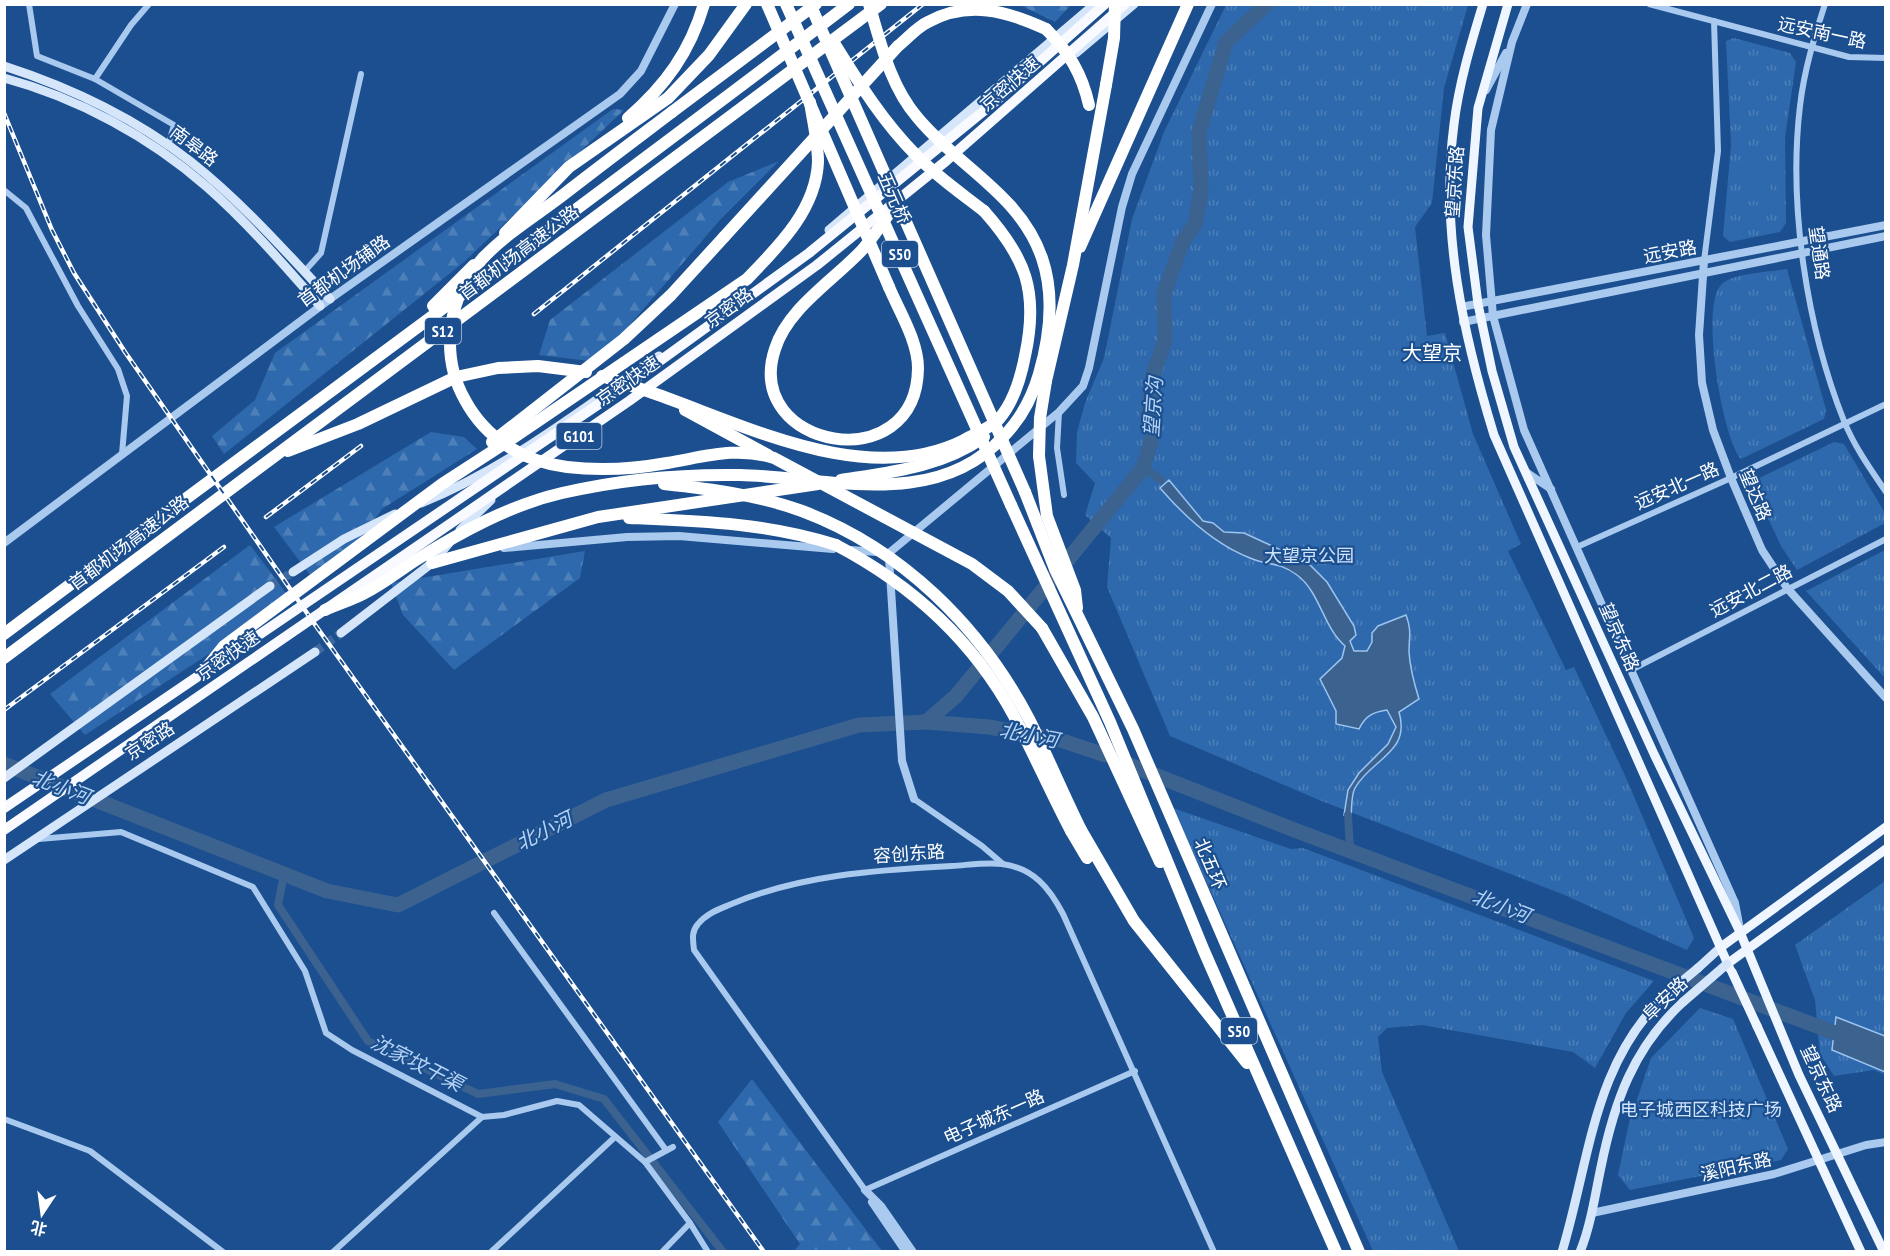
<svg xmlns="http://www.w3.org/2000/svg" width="1890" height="1256" font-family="'PT Sans Narrow','Noto Sans SC',sans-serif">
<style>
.forest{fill:url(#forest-firs)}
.park{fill:url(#park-tufts)}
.pitch{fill:#2e69ad}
.water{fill:#3c6290;stroke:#9cc4f0;stroke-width:1.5}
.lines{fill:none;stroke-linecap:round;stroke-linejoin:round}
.canal{stroke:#3c6290;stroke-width:8}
.river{stroke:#3c6290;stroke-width:15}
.secondary-tunnel{stroke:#3d69a0;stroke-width:9;stroke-dasharray:9 4.5;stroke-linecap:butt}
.minor{stroke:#a9c9ee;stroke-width:6}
.tertiary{stroke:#a9c9ee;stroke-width:8}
.secondary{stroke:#d6e6fa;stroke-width:9}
.primary{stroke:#f0f6ff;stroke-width:9}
.motorway{stroke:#fff;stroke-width:12}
.rail-casing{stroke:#fff;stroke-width:4.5}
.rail{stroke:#1b4f8f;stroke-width:2;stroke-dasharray:7;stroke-linecap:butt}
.secondary-bridge{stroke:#d6e6fa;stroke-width:9}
.primary-bridge{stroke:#f0f6ff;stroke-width:9}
.trunk-bridge{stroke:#f8faff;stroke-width:10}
.motorway-bridge{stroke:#fff;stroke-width:12}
.labels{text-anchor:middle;stroke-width:4.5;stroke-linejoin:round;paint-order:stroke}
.shield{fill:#1b4f8f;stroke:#bbcadd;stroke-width:1.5}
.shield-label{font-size:16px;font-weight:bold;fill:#fff}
.street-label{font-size:18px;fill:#fff;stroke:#1b4f8f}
.park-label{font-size:18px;fill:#cfe3fa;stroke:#1b4f8f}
.neighbourhood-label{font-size:20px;fill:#fff;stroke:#1b4f8f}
.water-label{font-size:20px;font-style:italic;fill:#b5d3f5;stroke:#1b4f8f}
</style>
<defs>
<pattern id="forest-firs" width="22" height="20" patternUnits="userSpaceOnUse" patternTransform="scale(1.5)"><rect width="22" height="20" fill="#2e69ad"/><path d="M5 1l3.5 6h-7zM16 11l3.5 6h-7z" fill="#4d80b9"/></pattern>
<pattern id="park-tufts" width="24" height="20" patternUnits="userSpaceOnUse" patternTransform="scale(1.5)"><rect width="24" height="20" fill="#2e69ad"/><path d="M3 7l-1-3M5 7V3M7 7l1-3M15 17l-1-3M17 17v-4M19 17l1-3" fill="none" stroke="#4d80b9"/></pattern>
</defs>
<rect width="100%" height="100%" fill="#1b4f8f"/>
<g class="forest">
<polygon points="1020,5 1071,5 1055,22"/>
<polygon points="613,109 624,110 464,262 224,454 212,436 255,400 275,353"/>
<polygon points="779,161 719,221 598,362 539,355 550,320 728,182"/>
<polygon points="431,432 464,437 477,449 382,509 354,548 313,579 274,527"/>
<polygon points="250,545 291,600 85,735 50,694"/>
<polygon points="585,551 580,578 454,670 403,615 391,583"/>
<polygon points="752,1079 882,1251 794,1251 800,1244 718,1122"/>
</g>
<g class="park">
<polygon points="1226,5 1468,5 1444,88 1432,203 1415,227 1427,336 1445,333 1473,434 1521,544 1508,551 1566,670 1574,667 1627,780 1694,938 1687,950 1562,894 1319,800 1170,736 1107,587 1111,538 1085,515 1095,483 1076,463 1077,432 1085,403 1104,358 1132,219 1164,132"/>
<polygon points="1734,38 1790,53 1796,62 1785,138 1786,223 1780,232 1730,242 1723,236 1731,145 1726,41"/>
<path d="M1787 269 1826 410 1824 419 1741 459C1722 437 1700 306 1721 285 1731 273 1771 272 1787 269Z"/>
<polygon points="1834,442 1844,444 1885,513 1885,523 1797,570 1781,546 1751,482"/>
<polygon points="1885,550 1885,678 1806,591"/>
<polygon points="1173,808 1291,849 1303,848 1654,981 1626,1013 1595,1068 1573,1052 1422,1025 1387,1028 1378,1037 1382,1072 1459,1251 1373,1251"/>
<polygon points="1885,881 1885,1075 1874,1070 1834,1076 1820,1054 1815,1000 1795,945"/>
<polygon points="1700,1008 1733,1019 1788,1149 1781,1160 1630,1190 1618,1175 1629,1123 1651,1058"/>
</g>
<polygon class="pitch" points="1752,157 1761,165 1773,194 1767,204 1771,208 1760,217 1755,209 1759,202 1753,201 1743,167 1747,158"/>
<g class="water">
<path d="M1169 480 1203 521 1213 523 1224 532 1244 533 1307 562 1327 582 1354 626 1356 635 1350 641 1354 651H1367L1372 642V633L1378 626 1406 615C1412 631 1409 636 1409 652 1410 669 1414 683 1419 699L1399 712C1411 753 1371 759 1355 788 1351 795 1352 807 1351 816L1344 815 1348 790 1359 773 1388 744 1396 727 1387 710C1373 712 1365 716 1359 729L1336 724V711L1320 679 1342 658 1345 646C1323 627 1320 592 1297 575 1278 561 1268 566 1250 558 1214 544 1185 517 1160 488Z"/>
<polygon points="1836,1017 1885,1036 1885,1072 1832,1050"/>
</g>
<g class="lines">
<g class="canal">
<polyline points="1143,468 1161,480"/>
<polyline points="1348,815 1350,850"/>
<polyline points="284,874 278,905 368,1041 478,1094 555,1084 604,1099 723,1252"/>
</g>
<g class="river">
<polyline points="926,722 956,696 1143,468 1152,438 1148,415 1153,375 1165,340 1164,293 1183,241 1195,224 1201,192 1199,132 1226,42 1267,4"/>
<polyline points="1117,760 1297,831 1886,1052"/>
<polyline points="4,764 327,891 398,905 606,800 859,725 926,722 989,727 1060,740 1105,755"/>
</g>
<g class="secondary-tunnel">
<polyline points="270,586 293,572"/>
<polyline points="315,652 341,633"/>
</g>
<g class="minor">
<polyline points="29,4 37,56 95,79 174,125 168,146"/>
<polyline points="1649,4 1849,57 1886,58"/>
<path d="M1825 4C1814 38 1804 71 1800 106 1788 206 1807 328 1844 421 1854 446 1871 470 1886 492"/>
<polyline points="95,79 131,25 149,4"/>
<polyline points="4,190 26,208 78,306 118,369 127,396 122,454"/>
<polyline points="1704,261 1718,151 1714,21"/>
<polyline points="304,272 321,253 361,74"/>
<polyline points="1059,412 1057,448 1064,495"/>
<polyline points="1577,547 1731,478 1886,404"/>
<polyline points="1631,670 1886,539"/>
<polyline points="914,799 982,846 1003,864"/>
<polyline points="39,839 121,832 253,887 305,971 326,1033 352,1050 482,1117 504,1115 557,1101 579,1105 645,1162 690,1223 662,1252"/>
<polyline points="494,913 666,1150"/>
<path d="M1135 1071 865 1190 694 950C693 940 691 932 698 924 706 914 717 910 729 905 799 875 876 870 952 866 968 865 987 862 1002 864 1034 868 1050 889 1063 914L1214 1252"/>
<polyline points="4,1119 90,1151 223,1252"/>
<polyline points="645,1162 673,1147"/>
<polyline points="690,1223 708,1252"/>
<polyline points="333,1252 482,1117"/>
<polyline points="491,1252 615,1137"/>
</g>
<g class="tertiary">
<polyline points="1527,4 1512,42 1491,130 1486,235 1493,316 1524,430 1735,903 1739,924"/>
<polyline points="1486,90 1506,53"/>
<polyline points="1704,261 1699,335 1702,383 1713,430 1731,478 1762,550 1787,588 1886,698"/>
<polyline points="1461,307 1886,225"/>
<polyline points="1463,322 1886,236"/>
<polyline points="1526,472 1551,489"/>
<polyline points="4,543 330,299 620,94 641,71 675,4"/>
<polyline points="504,548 627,537 679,536 833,549"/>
<polyline points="851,550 889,553 1059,412 1083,386 1089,368 1122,207 1132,174 1212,4"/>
<polyline points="889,558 902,761 914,799"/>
<polyline points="865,1190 881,1206 913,1252"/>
<polyline points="872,1202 906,1252"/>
<polyline points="1592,1213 1774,1174 1866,1145 1886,1142"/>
</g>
<g class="secondary">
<polyline points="1076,53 1134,4"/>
<path d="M4 66C69 87 136 119 190 161 242 202 285 251 330 299"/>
<path d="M4 78C78 98 150 137 207 187 248 223 284 265 320 306"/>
<polyline points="829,230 1095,4"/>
<path d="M421 503C508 468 582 409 659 356"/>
<polyline points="460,530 491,500"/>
<polyline points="293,572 344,539 395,514"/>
<polyline points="341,633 432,563 449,543"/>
<polyline points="4,778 270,586"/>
<polyline points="4,860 315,652"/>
<polyline points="1698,968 1721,947"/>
<path d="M1562 1252C1590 1160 1593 1061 1668 993"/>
<path d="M1580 1252C1591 1225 1595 1195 1601 1167 1614 1103 1633 1048 1683 1002"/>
</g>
<g class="primary">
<path d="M1483 4C1471 44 1459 83 1454 124 1440 231 1463 334 1494 435L1730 969"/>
<polyline points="1508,4 1478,108 1468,227 1478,304 1492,371 1514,447 1654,754 1740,932 1799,1075 1884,1252"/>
<polyline points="1721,947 1886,827"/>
<polyline points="1727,964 1886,849"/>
<polyline points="1757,1026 1861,1252"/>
</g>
<g class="motorway">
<polyline points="672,112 816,4"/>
<path d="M628 118C665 86 690 52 704 4"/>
<polyline points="505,233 569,167 668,98 709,55 746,4"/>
<path d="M724 237 898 46C908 38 917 27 928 22 968 0 1007 11 1046 29"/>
<polyline points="1080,247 1188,4"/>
<path d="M889 287C899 311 918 341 918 368 917 481 742 449 775 349 788 308 833 281 862 250 872 239 880 226 889 214"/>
<polyline points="433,306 474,265"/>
<polyline points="1046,381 1073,265 1106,85"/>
<path d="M653 393C745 425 867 489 964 440 974 434 991 428 999 419 1013 403 1021 377 1025 356 1039 292 1026 258 984 211"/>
<polyline points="685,410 768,455"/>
<polyline points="288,451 358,424 456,377 498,368 538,366 586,372"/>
<polyline points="1039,456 1047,516 1075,590 1077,608"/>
<path d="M841 480C892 472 941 467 984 437"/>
<polyline points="1025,492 1055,569 1133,729 1359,1252"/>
<polyline points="1011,505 1110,722 1204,951 1336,1252"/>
<path d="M629 518C700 521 768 523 836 545"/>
<polyline points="432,563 598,517 818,484"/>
<polyline points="1042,628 1093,717 1160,862"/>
<path d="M4 634C286 423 570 217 849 4"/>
<polyline points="4,658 881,4"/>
<polyline points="1081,830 1134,921 1247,1063"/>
<polyline points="1071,831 1087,858"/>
</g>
<defs>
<g id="rail">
<polyline points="4,113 52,230 74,273 125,352 316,626 764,1252"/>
<polyline points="534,314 923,4"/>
<polyline points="266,517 361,446"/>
<polyline points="4,710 224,547"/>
</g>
</defs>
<use href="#rail" class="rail-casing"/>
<use href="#rail" class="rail"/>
<g class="secondary-bridge">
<polyline points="1668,993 1698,968"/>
<polyline points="1683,1002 1727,964"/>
</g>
<polyline class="primary-bridge" points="1732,972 1757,1026"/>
<g class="trunk-bridge">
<polyline points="4,808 621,389 809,253 997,100 1105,4"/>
<polyline points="4,830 629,401 817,265 946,161 1125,4"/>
</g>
<g class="motorway-bridge">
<polyline points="767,4 889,287"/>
<polyline points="786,4 1011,505"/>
<polyline points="810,4 1025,492"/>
<path d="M1046 29C1069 52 1082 74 1089 105"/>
<path d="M834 43C859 83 883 122 916 155 936 176 961 193 984 211"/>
<polyline points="1106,85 1114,38 1115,4"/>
<path d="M672 112C635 140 599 167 563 195 537 215 507 233 484 257 448 295 439 354 465 400 486 439 524 462 567 467 600 471 634 469 667 463 704 457 736 446 774 458L972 564 1008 591 1042 628"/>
<polyline points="602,376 653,393"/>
<polyline points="492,442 624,339 671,295 724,237"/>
<polyline points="1039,456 1040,418 1046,381"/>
<path d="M664 484C711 489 758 495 802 511 901 548 980 626 1029 719 1047 755 1063 794 1081 830"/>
<path d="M836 545C912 585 973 640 1014 716 1034 754 1051 793 1071 831"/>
<path d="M325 610C338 604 352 600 365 593 383 584 399 571 416 560 461 532 510 505 562 493 618 480 681 474 740 475 828 477 935 511 1003 437 1021 419 1032 398 1039 374 1050 336 1055 296 1042 258 1020 194 958 167 917 117 890 85 881 44 869 4"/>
<path d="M203 672 224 646 442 484 513 438 747 279C778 247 816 210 818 162 818 142 813 122 810 102"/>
</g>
</g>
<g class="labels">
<g class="shield">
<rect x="882" y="241" width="36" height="26" rx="4.5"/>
<rect x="425" y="318" width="36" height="26" rx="4.5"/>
<rect x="556.5" y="423" width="45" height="26" rx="4.5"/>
<rect x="1221" y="1018" width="36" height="26" rx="4.5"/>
</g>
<g class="shield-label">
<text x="900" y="260">S50</text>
<text x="443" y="337">S12</text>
<text x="579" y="442">G101</text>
<text x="1239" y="1037">S50</text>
</g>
<g class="street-label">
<text transform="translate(1822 33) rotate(12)" y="6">远安南一路</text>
<text transform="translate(1010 84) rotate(-41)" y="6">京密快速</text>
<text transform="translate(194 146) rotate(37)" y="6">南皋路</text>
<text transform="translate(1455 182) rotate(-86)" y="6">望京东路</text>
<text transform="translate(894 198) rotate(66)" y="6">五元桥</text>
<text transform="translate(1670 252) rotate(-11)" y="6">远安路</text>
<text transform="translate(519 253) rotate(-37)" y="6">首都机场高速公路</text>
<text transform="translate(1819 253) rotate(82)" y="6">望通路</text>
<text transform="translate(344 271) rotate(-36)" y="6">首都机场辅路</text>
<text transform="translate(729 308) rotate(-36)" y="6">京密路</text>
<text transform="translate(628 381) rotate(-35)" y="6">京密快速</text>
<text transform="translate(1677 486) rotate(-24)" y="6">远安北一路</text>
<text transform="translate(1755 495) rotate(67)" y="6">望达路</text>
<text transform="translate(129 543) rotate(-37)" y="6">首都机场高速公路</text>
<text transform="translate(1751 591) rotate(-28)" y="6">远安北二路</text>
<text transform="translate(1619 637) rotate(66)" y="6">望京东路</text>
<text transform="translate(228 656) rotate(-35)" y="6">京密快速</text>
<text transform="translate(150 741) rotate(-33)" y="6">京密路</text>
<text transform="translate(909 854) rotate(-4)" y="6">容创东路</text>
<text transform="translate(1210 864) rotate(67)" y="6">北五环</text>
<text transform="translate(1665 999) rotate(-44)" y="6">阜安路</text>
<text transform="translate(1821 1079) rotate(65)" y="6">望京东路</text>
<text transform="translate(994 1117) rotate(-24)" y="6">电子城东一路</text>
<text transform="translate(1736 1167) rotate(-13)" y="6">溪阳东路</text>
</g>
<g class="park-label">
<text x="1309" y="562">大望京公园</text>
<text x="1701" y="1116">电子城西区科技广场</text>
</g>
<g class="neighbourhood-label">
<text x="1432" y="360">大望京</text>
</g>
<g class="water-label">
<text transform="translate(1153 407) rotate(-86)" y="7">望京沟</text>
<text transform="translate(1029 735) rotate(11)" y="7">北小河</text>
<text transform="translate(61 787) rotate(21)" y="7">北小河</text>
<text transform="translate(544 831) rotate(-27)" y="7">北小河</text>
<text transform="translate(1501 906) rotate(21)" y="7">北小河</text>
<text transform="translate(417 1063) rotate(27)" y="7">沈家坟干渠</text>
</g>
</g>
<rect width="1890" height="1256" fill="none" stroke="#ffffff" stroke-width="12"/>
<g transform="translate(42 1214) rotate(193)" stroke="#1b4f8f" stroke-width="4.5" paint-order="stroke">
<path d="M0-4.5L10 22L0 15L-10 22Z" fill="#ffffff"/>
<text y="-9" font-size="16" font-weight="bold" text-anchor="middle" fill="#ffffff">北</text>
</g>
</svg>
